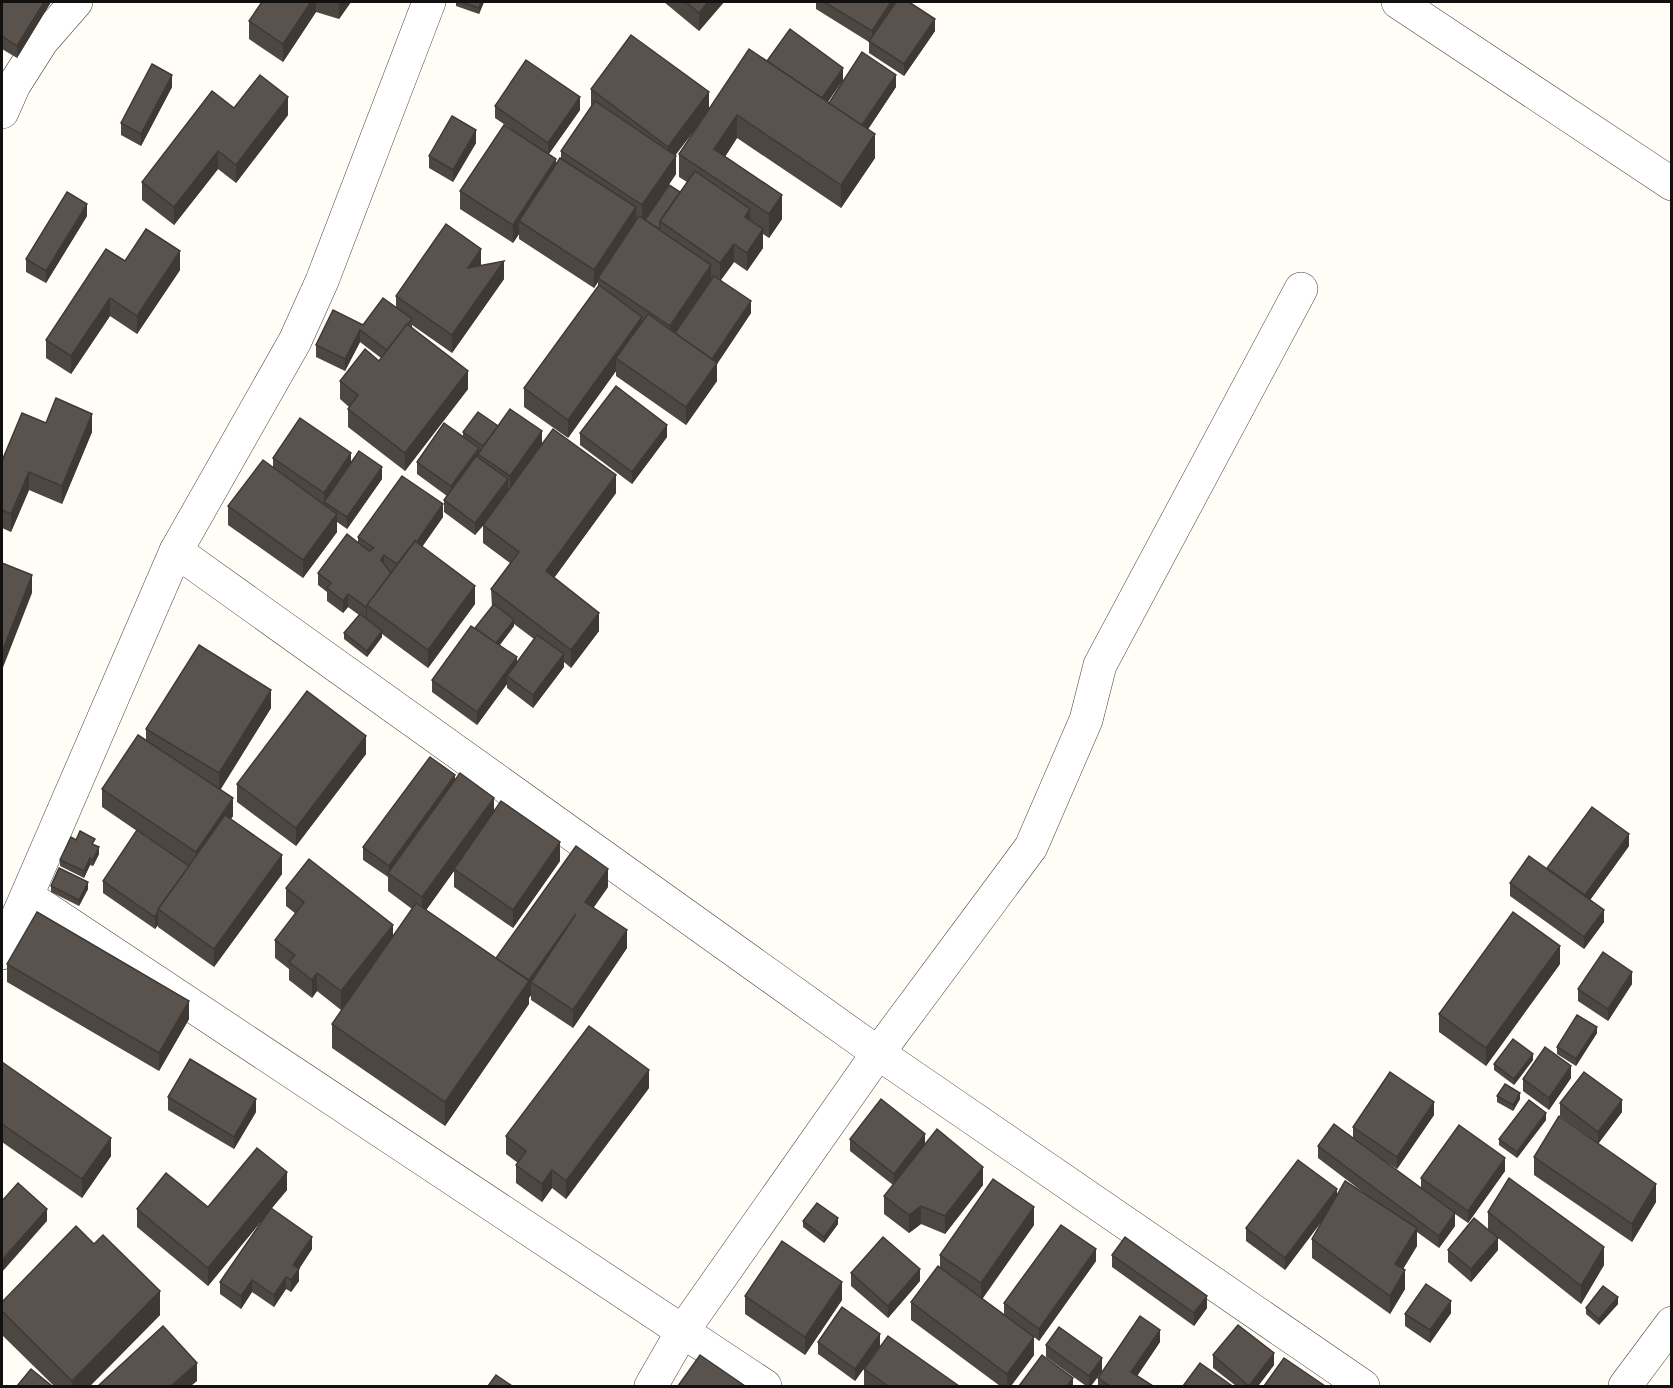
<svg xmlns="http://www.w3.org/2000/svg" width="1673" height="1388" font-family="'Crimson Pro',serif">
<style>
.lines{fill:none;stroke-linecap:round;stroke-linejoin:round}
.minor-casing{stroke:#444;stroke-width:34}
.minor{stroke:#fff;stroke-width:33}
.wall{fill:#4d4742;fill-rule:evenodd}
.shaded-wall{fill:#3f3936}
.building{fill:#5a524d;stroke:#3f3936;stroke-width:1.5}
</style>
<rect width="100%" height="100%" fill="#fffdf5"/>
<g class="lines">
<defs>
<g id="minor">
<polyline points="1398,2 1672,184"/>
<polyline points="2,112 14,85 42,41 76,2"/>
<polyline points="176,551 878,1053 1363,1386"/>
<polyline points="27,896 765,1386"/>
<polyline points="2,953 176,551 295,341 322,281 429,2"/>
<polyline points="651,1386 682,1332 878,1053 1031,847 1086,720 1100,665 1301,289"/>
<polyline points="1625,1386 1672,1323"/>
</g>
</defs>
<use href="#minor" class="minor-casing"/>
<use href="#minor" class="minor"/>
</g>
<g class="wall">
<polygon points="2,2 2,3 51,2 17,58 2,49"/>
<polygon points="262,2 351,2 339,19 316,12 283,62 249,39 249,21"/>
<polygon points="456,2 484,2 479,14 456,6"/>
<polygon points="664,2 724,2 699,31"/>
<polygon points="816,2 895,2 895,3 935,31 904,76 869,53 869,42 816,9"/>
<path d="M767 61 843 80 896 87 868 129 875 158 841 208 737 138 725 157 782 219 769 238 763 234V248L747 271 734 262 721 280 751 313 717 364V381L686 425 616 376V371L568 438 524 407V388L598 287V282L594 288 519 239V234L513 243 460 209V191L511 129 495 118V106L580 110 549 154 556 164 561 158V151L591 107V89L709 109ZM843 80 829 103 828 102ZM697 127 679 154V177L687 182 680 192 650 213 676 174 675 155Z"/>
<polygon points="172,87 141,146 121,135 121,123"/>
<polygon points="234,108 288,115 236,183 218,169 174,225 142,200 142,182"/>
<polygon points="476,143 453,182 429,168 429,156"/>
<polygon points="87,216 46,283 26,272 26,259"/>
<polygon points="125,261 180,270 137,334 110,316 71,374 46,358 46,340"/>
<polygon points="481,265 504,279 452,353 412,325 412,327 468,389 405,471 348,427 348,409 349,407 340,399 340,381 379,361 381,358 360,342 345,371 316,357 316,345 363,325 396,308 396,296"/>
<polygon points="46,423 92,432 62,504 29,490 11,532 2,528 2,461"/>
<path d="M498 426 542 443 616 493 554 578 599 631 571 668 564 662V667L533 708 507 688V684L477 725 432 692V680L492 607 491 589 510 563 483 543V526L475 535 444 512V500L447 496 417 474V462L463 437V432ZM514 624 534 639 517 662 500 645 514 626Z"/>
<polygon points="580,433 667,437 632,484 580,445"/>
<polygon points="273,458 351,464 382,479 347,529 337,522 337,532 303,578 228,525 228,506 273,467"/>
<polygon points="443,517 422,547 475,604 428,668 382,634 382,637 367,657 344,639 344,633 359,615 348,607 343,613 327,601 327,592 318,585 318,573 358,543 358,537"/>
<polygon points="271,708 220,790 233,816 231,819 282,874 214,967 158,927 158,925 155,929 103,893 103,881 137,831 102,807 102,789 146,741 146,729"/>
<polygon points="366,754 296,846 237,802 237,784"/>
<polygon points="455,779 494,811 560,861 513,928 454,887 454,871 426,910 496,958 608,887 593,908 627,948 573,1028 531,1000 531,995 529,998 529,1004 445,1126 332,1048 332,1024 352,996 341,1010 317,991 312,998 289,980 289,969 275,958 275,940 296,914 286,906 286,888 393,936 412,909 388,891 388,877 363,860 363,847"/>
<polygon points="76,840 95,845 99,854 93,866 90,865 84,878 60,866 60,860"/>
<polygon points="1629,846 1590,900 1604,922 1584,949 1510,896 1510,883 1547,870 1547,868"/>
<polygon points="51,886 88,889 79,906 51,892"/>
<polygon points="7,964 189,1019 159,1071 7,982"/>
<polygon points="1560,964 1486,1066 1439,1032 1439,1014"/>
<polygon points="1632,984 1608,1021 1578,1001 1578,989"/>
<polygon points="1597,1033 1576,1066 1557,1054 1557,1047"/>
<polygon points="1533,1060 1514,1085 1494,1070 1494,1064"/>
<polygon points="2,1062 111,1156 82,1198 2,1142"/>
<polygon points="1571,1078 1549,1110 1523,1091 1523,1079"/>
<polygon points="649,1088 566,1199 552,1188 542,1202 516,1183 516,1165 518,1163 506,1154 506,1136"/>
<polygon points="1497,1096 1520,1099 1513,1111 1497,1102"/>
<polygon points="168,1097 256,1112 234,1149 168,1110"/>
<polygon points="1560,1103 1622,1112 1598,1144 1656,1202 1632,1242 1534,1175 1534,1157 1588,1136 1560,1116"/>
<polygon points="1434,1115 1397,1169 1380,1158 1421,1188 1421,1178 1505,1171 1468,1223 1455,1214 1455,1226 1439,1248 1417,1232 1417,1246 1403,1269 1405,1289 1390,1314 1312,1258 1312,1239 1325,1217 1285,1270 1246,1241 1246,1228 1337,1196 1368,1196 1318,1158 1318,1146 1353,1138 1353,1127"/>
<polygon points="1546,1120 1517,1158 1499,1145 1499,1139"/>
<polygon points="850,1139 925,1144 983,1185 945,1234 921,1224 909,1233 884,1214 884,1196 893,1185 850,1151"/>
<polygon points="287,1190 271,1208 312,1249 299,1269 299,1281 291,1292 286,1289 274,1307 252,1292 241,1309 220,1294 220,1282 267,1214 208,1286 137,1227 137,1209 208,1207"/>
<polygon points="1488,1212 1604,1265 1581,1304 1498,1238 1498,1250 1471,1282 1448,1262 1448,1250 1488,1229"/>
<polygon points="803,1221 838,1224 824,1243 803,1227"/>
<polygon points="1034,1225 982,1298 1004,1314 1004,1303 1096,1261 1039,1341 1034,1337 1034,1355 1011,1386 1000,1386 911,1320 911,1302 940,1267 940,1255"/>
<polygon points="1112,1255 1207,1308 1194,1326 1112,1267"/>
<polygon points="851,1273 920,1281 888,1318 851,1286"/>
<polygon points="745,1296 842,1300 805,1355 745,1314"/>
<polygon points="2,1302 160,1315 90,1386 54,1386 2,1335"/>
<polygon points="1618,1304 1599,1325 1586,1314 1586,1308"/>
<polygon points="1451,1313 1430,1343 1405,1326 1405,1314"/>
<polygon points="818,1342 880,1346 855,1381 818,1354"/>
<polygon points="1160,1342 1137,1376 1153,1386 1098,1386 1098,1378"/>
<polygon points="1046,1345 1102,1371 1091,1386 1086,1386 1046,1357"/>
<polygon points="1213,1355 1274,1365 1258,1386 1236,1386 1213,1368"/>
<polygon points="864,1369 959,1386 864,1386"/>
</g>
<g class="shaded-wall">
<polygon points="44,2 51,2 17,58 17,46"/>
<polygon points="311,2 316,2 316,12 283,62 283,44"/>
<polygon points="339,2 351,2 339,19"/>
<polygon points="481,2 484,2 479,14 479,8"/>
<polygon points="708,2 724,2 699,31 699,13"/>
<polygon points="891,2 895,2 895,7 872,44 872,31"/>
<polygon points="935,19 935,31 904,76 904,64"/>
<polygon points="843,68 843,80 818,115 818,103"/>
<polygon points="172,75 172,87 141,146 141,134"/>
<polygon points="896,75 896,87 861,140 861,128"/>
<polygon points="709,92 709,111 668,165 668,147"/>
<polygon points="288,97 288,115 236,183 236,165"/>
<polygon points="580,97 580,110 548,155 548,143"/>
<polygon points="737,115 737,138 714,173 714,149"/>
<polygon points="476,130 476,143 453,182 453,170"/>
<polygon points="875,134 875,158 841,208 841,185"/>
<polygon points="218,151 218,169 174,225 174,207"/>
<polygon points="676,156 676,174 642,224 642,205"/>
<polygon points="556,159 556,177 519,221 519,234 513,243 513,225"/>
<polygon points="782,195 782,219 769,238 769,214"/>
<polygon points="87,204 87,216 46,283 46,271"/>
<polygon points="636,207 636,225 598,278 598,282 594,288 594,270"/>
<polygon points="750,209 750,227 745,217"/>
<polygon points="763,229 763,248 747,271 747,253"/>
<polygon points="734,244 734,262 720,281 720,263"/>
<polygon points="481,249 481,267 468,268"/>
<polygon points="180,251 180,270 137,334 137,316"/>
<polygon points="504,261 504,279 452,353 452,335"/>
<polygon points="711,265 711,283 670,344 670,326"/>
<polygon points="110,298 110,316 71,374 71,356"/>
<polygon points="751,301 751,313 717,364 717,381 686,425 686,407 712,359"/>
<polygon points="642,317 642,335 616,358 616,371 568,438 568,420"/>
<polygon points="360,330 360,342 345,371 345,359"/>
<polygon points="468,371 468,389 405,471 405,453"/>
<polygon points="92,414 92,432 62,504 62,486"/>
<polygon points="667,425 667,437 632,484 632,472"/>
<polygon points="542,431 542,443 510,489 510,476"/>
<polygon points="479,448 478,461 451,498 451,486"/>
<polygon points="351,453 351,466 324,502 324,505 324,493"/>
<polygon points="382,467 382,479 347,529 347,517"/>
<polygon points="29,472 29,490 11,532 11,514"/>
<polygon points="616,475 616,493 546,589 546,571"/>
<polygon points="508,479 508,491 475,535 475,523"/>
<polygon points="443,504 443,517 400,578 400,566"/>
<polygon points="337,514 337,532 303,578 303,560"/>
<polygon points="384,555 384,568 381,560"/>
<polygon points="32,575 32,593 2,670 2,652"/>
<polygon points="475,586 475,604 428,668 428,650"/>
<polygon points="348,594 348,607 343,613 343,601"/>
<polygon points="367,605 367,617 366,620 366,607"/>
<polygon points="599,613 599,631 571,668 571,650"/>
<polygon points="514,620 514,626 495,651 495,645"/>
<polygon points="382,631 382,637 367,657 367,651"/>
<polygon points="564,654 564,667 533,708 533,695"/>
<polygon points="517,657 517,669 507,676 507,684 477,725 477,712"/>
<polygon points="271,690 271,708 219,792 219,773"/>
<polygon points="366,736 366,754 296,846 296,828"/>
<polygon points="455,775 455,787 389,874 389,866"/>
<polygon points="233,798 233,816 196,871 196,852"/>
<polygon points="494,798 494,816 454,869 454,871 422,916 422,897"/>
<polygon points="1629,834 1629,846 1585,907 1585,895"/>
<polygon points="560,842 560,861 513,928 513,910"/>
<polygon points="99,847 99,854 93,866 93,860"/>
<polygon points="282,855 282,874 214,967 214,949"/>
<polygon points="90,858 90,865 84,878 84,871"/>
<polygon points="608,869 608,887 585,920 585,902"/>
<polygon points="88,882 88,889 79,906 79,900"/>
<polygon points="1604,910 1604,922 1584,949 1584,937"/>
<polygon points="158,912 158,925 155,929 155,917"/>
<polygon points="576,914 531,982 531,995 529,998 529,1004 445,1126 445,1102 528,981"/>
<polygon points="393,925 393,943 341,1010 341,991"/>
<polygon points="627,930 627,948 573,1028 573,1010"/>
<polygon points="1560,946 1560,964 1486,1066 1486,1048"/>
<polygon points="1632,972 1632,984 1608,1021 1608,1009"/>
<polygon points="317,973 317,991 312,998 312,980"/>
<polygon points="189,1001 189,1019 159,1071 159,1053"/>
<polygon points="1597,1027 1597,1033 1576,1066 1576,1059"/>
<polygon points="1533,1054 1533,1060 1514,1085 1514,1079"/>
<polygon points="1571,1066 1571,1078 1549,1110 1549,1098"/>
<polygon points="649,1070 649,1088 566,1199 566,1181"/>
<polygon points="1520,1093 1520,1099 1513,1111 1513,1105"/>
<polygon points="256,1099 256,1112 234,1149 234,1137"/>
<polygon points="1622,1100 1622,1112 1598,1144 1598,1132"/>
<polygon points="1434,1102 1434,1115 1397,1169 1397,1157"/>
<polygon points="1546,1113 1546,1120 1517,1158 1517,1152"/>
<polygon points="925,1134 925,1146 894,1186 894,1174"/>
<polygon points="111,1138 111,1156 82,1198 82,1179"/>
<polygon points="1505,1158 1505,1171 1468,1223 1468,1211"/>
<polygon points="983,1167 983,1185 945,1234 945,1216"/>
<polygon points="552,1170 552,1188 542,1202 542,1184"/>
<polygon points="287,1172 287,1190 208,1286 208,1268"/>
<polygon points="1656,1184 1656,1202 1632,1242 1632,1224"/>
<polygon points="1337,1189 1337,1201 1285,1270 1285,1258"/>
<polygon points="921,1206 921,1224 909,1233 909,1215"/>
<polygon points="1034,1207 1034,1225 981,1301 981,1283"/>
<polygon points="47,1209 47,1221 2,1272 2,1260"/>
<polygon points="1455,1213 1455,1226 1439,1248 1439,1236"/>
<polygon points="838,1218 838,1224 824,1243 824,1237"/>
<polygon points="1417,1228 1417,1246 1395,1282 1395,1264"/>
<polygon points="312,1237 312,1249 299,1269 299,1281 291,1292 291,1280 293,1265"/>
<polygon points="1498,1238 1498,1250 1471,1282 1471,1269"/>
<polygon points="1604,1247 1604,1265 1581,1304 1581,1286"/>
<polygon points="1096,1249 1096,1261 1039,1341 1039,1329"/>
<polygon points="920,1269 920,1281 888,1318 888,1306"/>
<polygon points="1405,1270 1405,1289 1390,1314 1390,1296"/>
<polygon points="286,1277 286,1289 274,1307 274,1295"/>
<polygon points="252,1280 252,1292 241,1309 241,1296"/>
<polygon points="842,1282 842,1300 805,1355 805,1337"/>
<polygon points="160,1291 160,1315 90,1386 72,1386 72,1381"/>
<polygon points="1207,1296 1207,1308 1194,1326 1194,1313"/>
<polygon points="1618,1297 1618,1304 1599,1325 1599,1319"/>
<polygon points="1451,1301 1451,1313 1430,1343 1430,1330"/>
<polygon points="1160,1330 1160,1342 1131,1385 1131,1372"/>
<polygon points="880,1334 880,1346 855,1381 855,1369"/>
<polygon points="1034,1337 1034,1355 1011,1386 1007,1386 1007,1374"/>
<polygon points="1274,1353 1274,1365 1258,1386 1249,1386"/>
<polygon points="1102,1358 1102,1371 1091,1386 1089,1386 1089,1376"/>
<polygon points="197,1363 197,1381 191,1386 171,1386"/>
<polygon points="1073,1378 1073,1386 1067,1386"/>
</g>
<g class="building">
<polygon points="3,2 44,2 17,46 2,36 2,4"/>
<polygon points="262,2 311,2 283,44 249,21"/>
<polygon points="461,2 481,2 479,8"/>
<polygon points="686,2 708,2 699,13"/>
<polygon points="824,2 891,2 872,31"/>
<polygon points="896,2 909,2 935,19 904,64 869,41"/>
<polygon points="790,29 843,68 822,98 767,61"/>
<polygon points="631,35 709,92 668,147 591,89"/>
<polygon points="749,49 875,134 841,185 737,115 714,149 782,195 769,214 679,154"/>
<polygon points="862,52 896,75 862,125 829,103"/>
<polygon points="526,60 580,97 548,143 495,106"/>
<polygon points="152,64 172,75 141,134 121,123"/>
<polygon points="260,75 288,97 236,165 218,151 174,207 142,182 212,91 234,108"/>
<polygon points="595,101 676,156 642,205 561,151"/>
<polygon points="452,116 476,130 453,170 429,156"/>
<polygon points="504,125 556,159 513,225 460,191"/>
<polygon points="560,158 636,207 594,270 519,221"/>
<polygon points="695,171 750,209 745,217 763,229 747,253 734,244 720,263 660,221"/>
<polygon points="669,185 680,192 660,221 660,228 659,229 645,220"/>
<polygon points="67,192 87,204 46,271 26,259"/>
<polygon points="639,216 711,265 670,326 598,278"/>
<polygon points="446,224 481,249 468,268 504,261 452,335 396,296"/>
<polygon points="146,229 180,251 137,316 110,298 71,356 46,340 106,249 125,261"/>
<polygon points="714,276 751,301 712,359 675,333"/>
<polygon points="599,285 642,317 568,420 524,388"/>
<polygon points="383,298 412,319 408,324 407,324 387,350 360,330 345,359 316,345 333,310 363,325"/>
<polygon points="648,314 717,363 686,407 616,358"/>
<polygon points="407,324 468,371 405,453 348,409 358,395 340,381 365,349 379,361"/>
<polygon points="616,386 667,425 632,472 580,433"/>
<polygon points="56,398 92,414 62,486 29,472 11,514 2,510 2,461 22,413 46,423"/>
<polygon points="510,409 542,431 510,476 478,454"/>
<polygon points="478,412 498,426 483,446 463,432"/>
<polygon points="300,418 351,453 324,493 273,458"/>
<polygon points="444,423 479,448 451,486 417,462"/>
<polygon points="553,429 616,475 546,571 599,613 571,650 491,589 519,552 483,525"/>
<polygon points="359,451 382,467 347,517 324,502"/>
<polygon points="476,456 508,479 475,523 444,500"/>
<polygon points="263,460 337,514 303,560 228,506"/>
<polygon points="402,476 443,504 416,543 415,541 397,564 384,555 381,560 391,573 366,607 348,594 343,601 327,588 331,583 318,573 347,534 369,551 374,548 358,537"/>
<polygon points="415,541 475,586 428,650 367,605"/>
<polygon points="2,563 32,575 2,652"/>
<polygon points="494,604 514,620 496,643 475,628"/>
<polygon points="360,614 382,631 367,651 344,633"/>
<polygon points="471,626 517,657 477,712 432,680"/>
<polygon points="537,635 564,654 533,695 507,676"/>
<polygon points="199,645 271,690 219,773 146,729"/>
<polygon points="307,691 366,736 296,828 237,784"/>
<polygon points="138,735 233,798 196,852 102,789"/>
<polygon points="430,757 455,775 389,866 363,847"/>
<polygon points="460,773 494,798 422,897 388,873"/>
<polygon points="501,801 560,842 513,910 454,869"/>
<polygon points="1592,807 1629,834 1585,895 1547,868"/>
<polygon points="225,815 282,855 214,949 158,909"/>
<polygon points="137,830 189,866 158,909 158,912 155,917 103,881"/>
<polygon points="80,831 95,839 92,844 99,847 93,860 90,858 84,871 60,860 71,837 76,840"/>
<polygon points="576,846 608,869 585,902 627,930 573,1010 531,982 576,914 529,980 496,958"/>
<polygon points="1529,856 1604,910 1584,937 1510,883"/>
<polygon points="309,859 393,925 341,991 317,973 312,980 289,962 295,955 275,940 304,902 286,888"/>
<polygon points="59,868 88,882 79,900 51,886"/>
<polygon points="416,903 529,981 445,1102 332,1024"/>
<polygon points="37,912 189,1001 159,1053 7,964"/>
<polygon points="1513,912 1560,946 1486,1048 1439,1014"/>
<polygon points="1603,952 1632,972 1608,1009 1578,989"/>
<polygon points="1577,1015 1597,1027 1576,1059 1557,1047"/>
<polygon points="589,1026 649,1070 566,1181 552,1170 542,1184 516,1165 526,1151 506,1136"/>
<polygon points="1513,1039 1533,1054 1514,1079 1494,1064"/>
<polygon points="1545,1047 1571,1066 1549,1098 1523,1079"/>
<polygon points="190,1059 256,1099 234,1137 168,1097"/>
<polygon points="2,1062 111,1138 82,1179 2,1124"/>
<polygon points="1390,1072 1434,1102 1397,1157 1353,1127"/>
<polygon points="1584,1072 1622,1100 1598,1132 1560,1103"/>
<polygon points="1505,1084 1520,1093 1513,1105 1497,1096"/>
<polygon points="881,1099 925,1134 894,1174 850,1139"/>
<polygon points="1529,1100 1546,1113 1517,1152 1499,1139"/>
<polygon points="1559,1116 1656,1184 1632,1224 1534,1157"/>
<polygon points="1334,1124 1455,1213 1439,1236 1318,1146"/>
<polygon points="1459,1125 1505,1158 1468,1211 1421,1178"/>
<polygon points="937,1129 983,1167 945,1216 921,1206 909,1215 884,1196"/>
<polygon points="257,1148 287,1172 208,1268 137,1209 166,1173 208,1207"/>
<polygon points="1298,1160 1337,1189 1285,1258 1246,1228"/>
<polygon points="1509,1178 1604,1247 1581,1286 1488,1212"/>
<polygon points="993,1179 1034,1207 981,1283 940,1255"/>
<polygon points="1345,1181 1417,1228 1395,1264 1405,1270 1390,1296 1312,1239"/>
<polygon points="18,1183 47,1209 2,1260 2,1201"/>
<polygon points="817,1203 838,1218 824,1237 803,1221"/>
<polygon points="271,1208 312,1237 293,1265 299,1269 291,1280 286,1277 274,1295 252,1280 241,1296 220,1282"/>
<polygon points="1474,1218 1498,1238 1471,1269 1448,1250"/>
<polygon points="1061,1225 1096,1249 1039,1329 1004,1303"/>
<polygon points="76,1226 94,1244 103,1235 160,1291 72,1381 2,1311 2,1302"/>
<polygon points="883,1237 920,1269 888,1306 851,1273"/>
<polygon points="1125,1237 1207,1296 1194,1313 1112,1255"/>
<polygon points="782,1241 842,1282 805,1337 745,1296"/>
<polygon points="938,1266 1034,1337 1007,1374 911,1302"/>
<polygon points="1426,1284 1451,1301 1430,1330 1405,1314"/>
<polygon points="1603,1286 1618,1297 1599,1319 1586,1308"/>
<polygon points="842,1307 880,1334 855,1369 818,1342"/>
<polygon points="1140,1316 1160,1330 1131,1372 1153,1386 1110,1386 1098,1378"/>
<polygon points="1238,1325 1274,1353 1249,1386 1213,1355"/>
<polygon points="163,1326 197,1363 171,1386 98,1386"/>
<polygon points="1059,1327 1102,1358 1089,1376 1046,1345"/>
<polygon points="888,1336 959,1386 888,1386 864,1369"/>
<polygon points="700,1355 745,1386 678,1386"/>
<polygon points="1042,1355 1073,1378 1067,1386 1019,1386"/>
<polygon points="1284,1358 1325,1386 1264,1386"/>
<polygon points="1200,1363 1231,1385 1230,1386 1183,1386"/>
<polygon points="31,1369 52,1386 17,1386"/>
<polygon points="496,1375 512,1386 488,1386"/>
</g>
<rect width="1673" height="1388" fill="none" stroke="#111111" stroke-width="6"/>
</svg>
